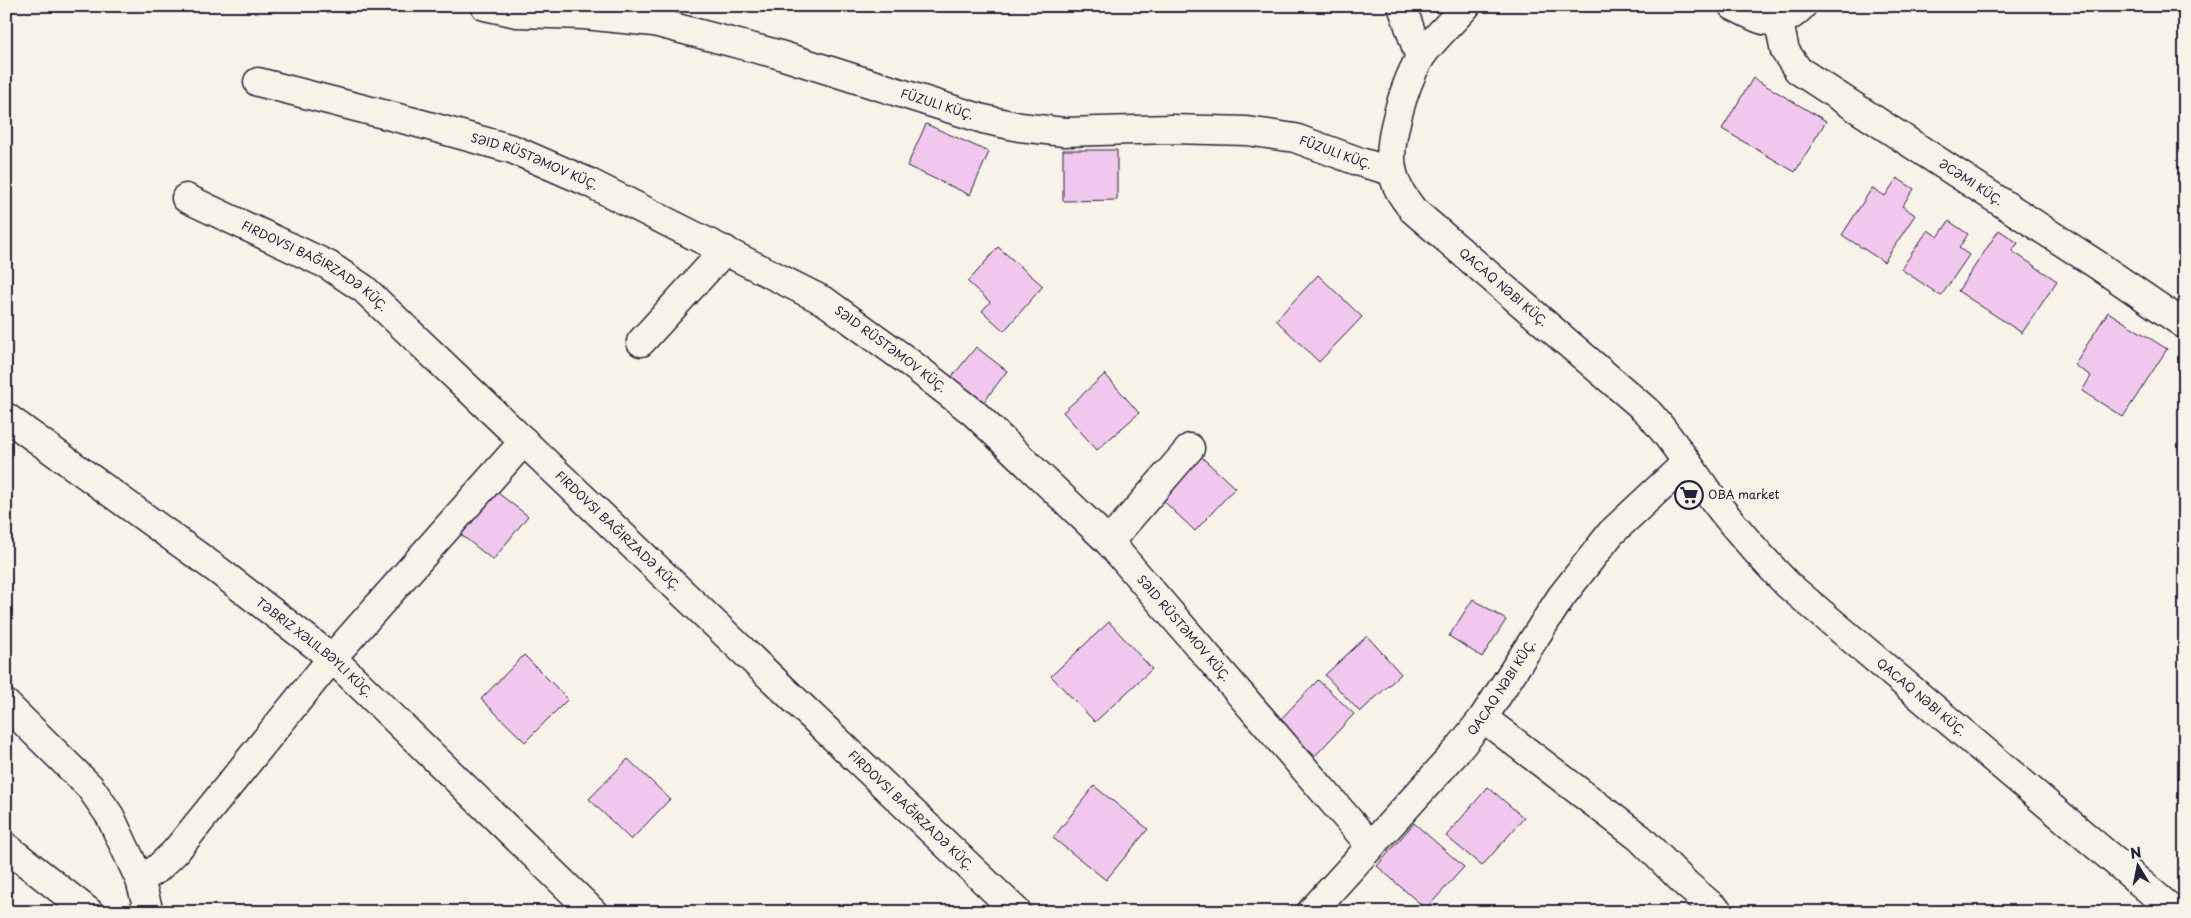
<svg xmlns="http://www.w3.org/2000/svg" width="2191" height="918" font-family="'Playpen Sans',sans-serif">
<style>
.building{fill:#f2c7ee;stroke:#22223b}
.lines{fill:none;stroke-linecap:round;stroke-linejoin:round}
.minor-casing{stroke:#22223b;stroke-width:31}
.tertiary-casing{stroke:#22223b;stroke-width:31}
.minor{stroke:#f7f3e8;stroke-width:28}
.tertiary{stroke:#f7f3e8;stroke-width:28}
.labels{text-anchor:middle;stroke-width:4;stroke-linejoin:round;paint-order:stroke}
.street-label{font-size:12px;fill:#22223b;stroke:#f7f3e8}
.poi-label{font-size:12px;fill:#22223b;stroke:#f7f3e8;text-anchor:start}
</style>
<rect width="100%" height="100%" fill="#f7f3e8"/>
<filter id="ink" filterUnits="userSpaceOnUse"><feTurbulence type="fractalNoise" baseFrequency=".02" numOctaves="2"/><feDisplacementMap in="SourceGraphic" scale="10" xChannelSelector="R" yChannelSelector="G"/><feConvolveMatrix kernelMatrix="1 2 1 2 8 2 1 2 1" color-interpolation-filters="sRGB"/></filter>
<g filter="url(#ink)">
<g class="building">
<polygon points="1753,78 1826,121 1795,172 1722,129"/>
<polygon points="926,124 989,152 970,195 907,166"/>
<polygon points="1063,150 1117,150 1117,200 1063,201"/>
<polygon points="1897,178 1914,189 1902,206 1915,215 1884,262 1842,235 1872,188 1885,196"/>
<polygon points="1949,221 1968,234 1959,248 1969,255 1941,296 1901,269 1928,230 1938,237"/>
<polygon points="1999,230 2018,243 2012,251 2057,281 2022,333 1958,291"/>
<polygon points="998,247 1043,286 1004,331 982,311 990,302 968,282"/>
<polygon points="1318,275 1362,317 1319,362 1276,320"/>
<polygon points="2108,312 2167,349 2123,417 2082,391 2091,376 2074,365"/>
<polygon points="976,347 1007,371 983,403 951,378"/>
<polygon points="1105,374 1139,413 1097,450 1063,412"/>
<polygon points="1194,450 1235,488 1195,531 1155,493"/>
<polygon points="490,487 528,516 493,560 455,530"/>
<polygon points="1473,599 1506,620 1482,657 1449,636"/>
<polygon points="1109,622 1152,669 1095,722 1051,676"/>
<polygon points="1367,636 1401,674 1360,712 1325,675"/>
<polygon points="524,655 568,699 525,742 481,699"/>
<polygon points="1318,680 1354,714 1315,756 1278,722"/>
<polygon points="628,759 670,799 631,840 589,799"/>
<polygon points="1094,786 1148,829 1106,880 1053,838"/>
<polygon points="1488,787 1524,818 1482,866 1446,836"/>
<polygon points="1414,823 1464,867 1426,909 1377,866"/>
</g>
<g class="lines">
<defs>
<g id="minor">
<path id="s1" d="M485 6 517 13 584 15 654 22 777 54 983 119 1020 127 1064 132 1171 129 1247 131 1295 138 1363 163 1392 171"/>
<polyline points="1402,6 1420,58"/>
<path id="s2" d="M1779 23 1785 51 1798 70 2096 264 2185 325"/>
<path id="s3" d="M258 82 418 123 512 149 588 182 826 302 910 363 973 412 1109 542 1371 846"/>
<path id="s4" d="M186 198 328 265 364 289 1017 912"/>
<polyline points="641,342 725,250"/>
<path id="s5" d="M6 417 219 571 332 658 593 912"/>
<polyline points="1109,542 1190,448"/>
<polyline points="6,704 90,787 110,816 140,880 149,912"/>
<polyline points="1483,718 1640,838 1687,885 1719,912"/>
<polyline points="6,847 89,912"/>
<polyline points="140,880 157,869 175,852 332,658 524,441"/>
</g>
<g id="tertiary">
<path id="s6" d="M1466 6C1452 22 1431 41 1420 58 1405 83 1385 145 1393 173 1396 188 1404 198 1413 210L1647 411C1670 436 1688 464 1707 491 1732 525 1759 555 1788 585L2175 912"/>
<path d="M1733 6C1761 20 1777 32 1802 6"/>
<path id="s7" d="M1311 912 1457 751 1483 718 1561 597 1611 533 1687 462"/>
</g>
</defs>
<use href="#minor" class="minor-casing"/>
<use href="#tertiary" class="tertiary-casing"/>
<use href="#minor" class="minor"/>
<use href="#tertiary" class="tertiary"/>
</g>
</g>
<defs>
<symbol id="supermarket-ring" viewBox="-11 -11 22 22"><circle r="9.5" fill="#f7f3e8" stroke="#22223b" stroke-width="1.5"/><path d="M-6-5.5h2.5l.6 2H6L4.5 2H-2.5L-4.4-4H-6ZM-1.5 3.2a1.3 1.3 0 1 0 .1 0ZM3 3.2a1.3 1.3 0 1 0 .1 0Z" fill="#22223b"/></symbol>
</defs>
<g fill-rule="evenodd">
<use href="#supermarket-ring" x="1673" y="479" width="32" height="32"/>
</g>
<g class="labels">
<g class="street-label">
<text dy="4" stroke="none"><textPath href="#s1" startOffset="465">FÜZULI KÜÇ.</textPath></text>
<text dy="4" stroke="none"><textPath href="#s1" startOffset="870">FÜZULI KÜÇ.</textPath></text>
<text dy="4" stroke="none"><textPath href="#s3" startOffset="288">SƏID RÜSTƏMOV KÜÇ.</textPath></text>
<text dy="4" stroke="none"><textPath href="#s2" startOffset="258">ƏCƏMI KÜÇ.</textPath></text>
<text dy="4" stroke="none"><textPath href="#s4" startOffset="146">FIRDOVSI BAĞIRZADƏ KÜÇ.</textPath></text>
<text dy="4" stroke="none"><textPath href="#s6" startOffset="351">QACAQ NƏBI KÜÇ.</textPath></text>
<text dy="4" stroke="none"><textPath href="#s3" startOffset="692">SƏID RÜSTƏMOV KÜÇ.</textPath></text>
<text dy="4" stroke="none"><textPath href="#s4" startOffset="551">FIRDOVSI BAĞIRZADƏ KÜÇ.</textPath></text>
<text dy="4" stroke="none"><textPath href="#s3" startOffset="1098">SƏID RÜSTƏMOV KÜÇ.</textPath></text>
<text dy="4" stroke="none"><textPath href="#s5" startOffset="385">TƏBRIZ XƏLILBƏYLI KÜÇ.</textPath></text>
<text dy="4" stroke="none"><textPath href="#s7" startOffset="295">QACAQ NƏBI KÜÇ.</textPath></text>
<text dy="4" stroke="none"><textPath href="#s6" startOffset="939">QACAQ NƏBI KÜÇ.</textPath></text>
<text dy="4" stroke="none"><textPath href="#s4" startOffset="956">FIRDOVSI BAĞIRZADƏ KÜÇ.</textPath></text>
</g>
<g class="poi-label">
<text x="1708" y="499">OBA market</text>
</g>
</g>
<rect width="2191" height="918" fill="none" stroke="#f7f3e8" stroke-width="25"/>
<rect x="12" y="12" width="2166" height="893" fill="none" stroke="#22223b" stroke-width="2" filter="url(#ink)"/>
<g transform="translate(2138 866) rotate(350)" stroke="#f7f3e8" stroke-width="4" paint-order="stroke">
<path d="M0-4L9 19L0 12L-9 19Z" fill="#22223b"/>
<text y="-8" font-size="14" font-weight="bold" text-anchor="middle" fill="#22223b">N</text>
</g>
</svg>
